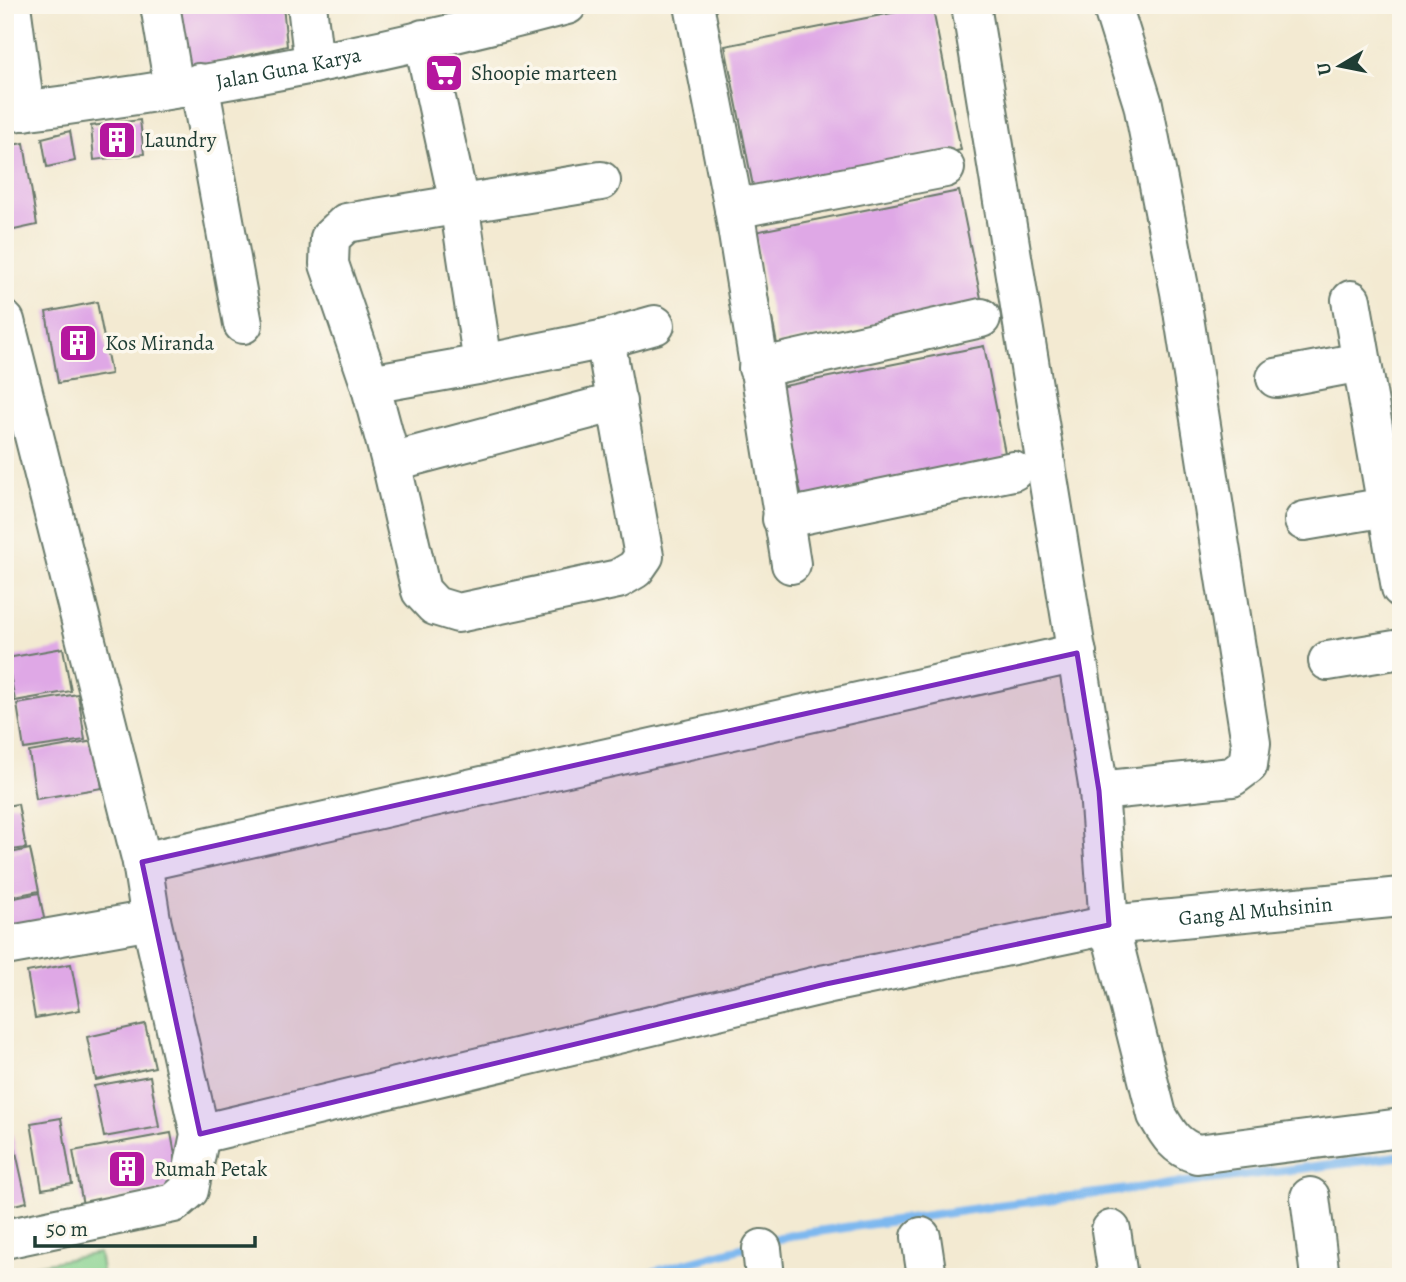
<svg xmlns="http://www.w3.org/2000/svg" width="1406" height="1282" font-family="Alegreya,serif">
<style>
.green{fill:#87d28f;stroke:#538862;stroke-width:2}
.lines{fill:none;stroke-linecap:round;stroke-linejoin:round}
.stream{stroke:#7db8ef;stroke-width:9}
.building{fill:#dfa8e6}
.minor-casing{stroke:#697a6b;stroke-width:42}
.minor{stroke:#fff;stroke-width:38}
.marked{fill:#7b2cbf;fill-opacity:0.2;stroke:#7b2cbf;stroke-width:5;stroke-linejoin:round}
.labels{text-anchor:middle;stroke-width:7;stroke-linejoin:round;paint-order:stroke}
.street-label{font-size:21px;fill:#1f3d34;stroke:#fbf7ec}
.poi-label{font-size:21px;fill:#1f3d34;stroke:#fbf7ec;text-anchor:start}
</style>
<rect width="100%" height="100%" fill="#fbf7ec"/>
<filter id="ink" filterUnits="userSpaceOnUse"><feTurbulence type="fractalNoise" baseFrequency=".0143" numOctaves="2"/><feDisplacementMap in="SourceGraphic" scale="14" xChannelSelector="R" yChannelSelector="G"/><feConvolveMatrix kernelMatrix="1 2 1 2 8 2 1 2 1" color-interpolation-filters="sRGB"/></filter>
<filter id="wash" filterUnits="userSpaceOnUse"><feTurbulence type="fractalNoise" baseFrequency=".00686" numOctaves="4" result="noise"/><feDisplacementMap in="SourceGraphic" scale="28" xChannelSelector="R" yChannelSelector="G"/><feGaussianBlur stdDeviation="1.57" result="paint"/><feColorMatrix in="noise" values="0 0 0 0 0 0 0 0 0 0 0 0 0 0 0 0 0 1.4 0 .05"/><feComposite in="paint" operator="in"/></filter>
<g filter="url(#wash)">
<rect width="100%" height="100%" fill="#f3ead2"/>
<polygon class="green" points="99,1253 103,1277 5,1277 5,1271"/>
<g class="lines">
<g class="stream">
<polyline points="768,1241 793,1235 1002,1205 1401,1156"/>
<polyline points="635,1277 754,1245"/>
</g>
</g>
<g id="blocks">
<g class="building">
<polygon points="179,5 283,5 287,46 189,69"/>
<polygon points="932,5 961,150 754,191 725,46"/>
<polygon points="140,120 144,154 94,160 91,126"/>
<polygon points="70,131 75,161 47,167 42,138"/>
<polygon points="24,143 37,225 5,232 5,146"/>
<polygon points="959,191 982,303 777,344 755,232"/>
<polygon points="97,302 111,374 58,383 46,312"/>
<polygon points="984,346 1006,458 802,499 779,387"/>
<polygon points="63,648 71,691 15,701 7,658"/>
<polygon points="78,694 85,740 24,749 17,704"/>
<polygon points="94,741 102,788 36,799 29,752"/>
<polygon points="18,804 26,848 5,851 5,806"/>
<polygon points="30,849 39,891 5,898 5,854"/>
<polygon points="39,893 48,938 5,946 5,900"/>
<polygon points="71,964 80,1010 35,1018 27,972"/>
<polygon points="145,1024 155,1067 96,1080 87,1037"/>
<polygon points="150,1076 159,1127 104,1137 94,1086"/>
<polygon points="61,1118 72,1184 42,1189 31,1123"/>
<polygon points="171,1133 181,1187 83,1205 73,1151"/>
<polygon points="12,1134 27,1202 5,1207 5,1136"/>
</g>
</g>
</g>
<g filter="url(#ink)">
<use href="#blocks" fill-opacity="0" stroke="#697a6b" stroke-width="2"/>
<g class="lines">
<defs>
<g id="minor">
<polyline points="11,5 25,111"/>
<polyline points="160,5 174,88"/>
<polyline points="307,5 314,64"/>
<polyline points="694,5 734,209 791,564"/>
<path d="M971 5 1099 791 1109 925 1157 1115C1168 1134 1175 1147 1197 1154L1401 1128"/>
<polyline points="423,39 459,203 483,364 370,384 391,462 421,591 435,606 458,613 618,579 635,569 644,556 605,339 483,364"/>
<polyline points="199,83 243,324"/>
<path id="s1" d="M5 113C195 90 383 54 567 5"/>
<polyline points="734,209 945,168"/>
<polyline points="1351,300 1401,588"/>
<polyline points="5,321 142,862 151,920 200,1134 189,1190 174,1203 5,1239"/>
<polyline points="605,339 655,325"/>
<polyline points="758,368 981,318"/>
<polyline points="1276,378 1361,362"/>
<polyline points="370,384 329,264 330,238 346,223 601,181"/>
<polyline points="391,462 617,402"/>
<polyline points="782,519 1013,471"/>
<polyline points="1304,521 1387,507"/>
<polyline points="1328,661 1401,649"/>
<polyline points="1099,791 1232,777 1248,765 1251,743 1180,292 1143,104 1112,5"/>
<polyline points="142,862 1077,653"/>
<polyline points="5,946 151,920"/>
<path id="s2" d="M200 1134 826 984 1076 932 1109 925 1401 897"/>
<polyline points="1310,1197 1320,1277"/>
<polyline points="1111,1230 1118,1277"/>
<polyline points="921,1237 927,1277"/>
<polyline points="762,1249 765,1277"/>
</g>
</defs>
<use href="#minor" class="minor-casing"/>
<use href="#minor" class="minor"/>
</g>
</g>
<path class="marked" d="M1077 653 1099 791 1109 925 826 984 200 1134 142 862Z"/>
<defs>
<symbol id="supermarket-square" viewBox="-11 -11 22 22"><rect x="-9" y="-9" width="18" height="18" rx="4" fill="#b5179e" stroke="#fbf7ec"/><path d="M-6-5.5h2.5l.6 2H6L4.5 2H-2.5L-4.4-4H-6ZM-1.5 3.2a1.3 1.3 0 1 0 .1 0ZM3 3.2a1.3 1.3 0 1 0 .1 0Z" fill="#fff"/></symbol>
<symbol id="building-square" viewBox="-11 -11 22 22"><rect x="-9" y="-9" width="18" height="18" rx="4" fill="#b5179e" stroke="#fbf7ec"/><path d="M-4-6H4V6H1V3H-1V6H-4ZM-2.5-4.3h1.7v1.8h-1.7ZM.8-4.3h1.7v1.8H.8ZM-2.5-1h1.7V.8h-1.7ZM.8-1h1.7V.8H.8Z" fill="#fff"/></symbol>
</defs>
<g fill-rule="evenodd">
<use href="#supermarket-square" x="422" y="51" width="44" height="44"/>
<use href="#building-square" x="95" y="118" width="44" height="44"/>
<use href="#building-square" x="56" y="321" width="44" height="44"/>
<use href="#building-square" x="105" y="1147" width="44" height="44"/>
</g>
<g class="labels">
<g class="street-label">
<text dy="7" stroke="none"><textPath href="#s1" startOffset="287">Jalan Guna Karya</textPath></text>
<text dy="7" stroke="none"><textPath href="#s2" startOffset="1080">Gang Al Muhsinin</textPath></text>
</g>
<g class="poi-label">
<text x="471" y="80">Shoopie marteen</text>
<text x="144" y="147">Laundry</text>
<text x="105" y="350">Kos Miranda</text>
<text x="154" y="1176">Rumah Petak</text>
</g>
</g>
<rect width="1406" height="1282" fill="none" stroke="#fbf7ec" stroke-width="28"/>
<g transform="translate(1340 66) rotate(260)" stroke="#fbf7ec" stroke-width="5" paint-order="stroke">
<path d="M0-5L12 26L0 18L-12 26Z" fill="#1f3d34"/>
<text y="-10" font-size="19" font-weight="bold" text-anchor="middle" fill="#1f3d34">U</text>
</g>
<path d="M35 1236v10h220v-10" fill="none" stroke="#1f3d34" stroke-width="3.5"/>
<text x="46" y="1236" font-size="21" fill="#1f3d34" stroke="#fbf7ec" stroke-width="5" paint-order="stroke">50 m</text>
</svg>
